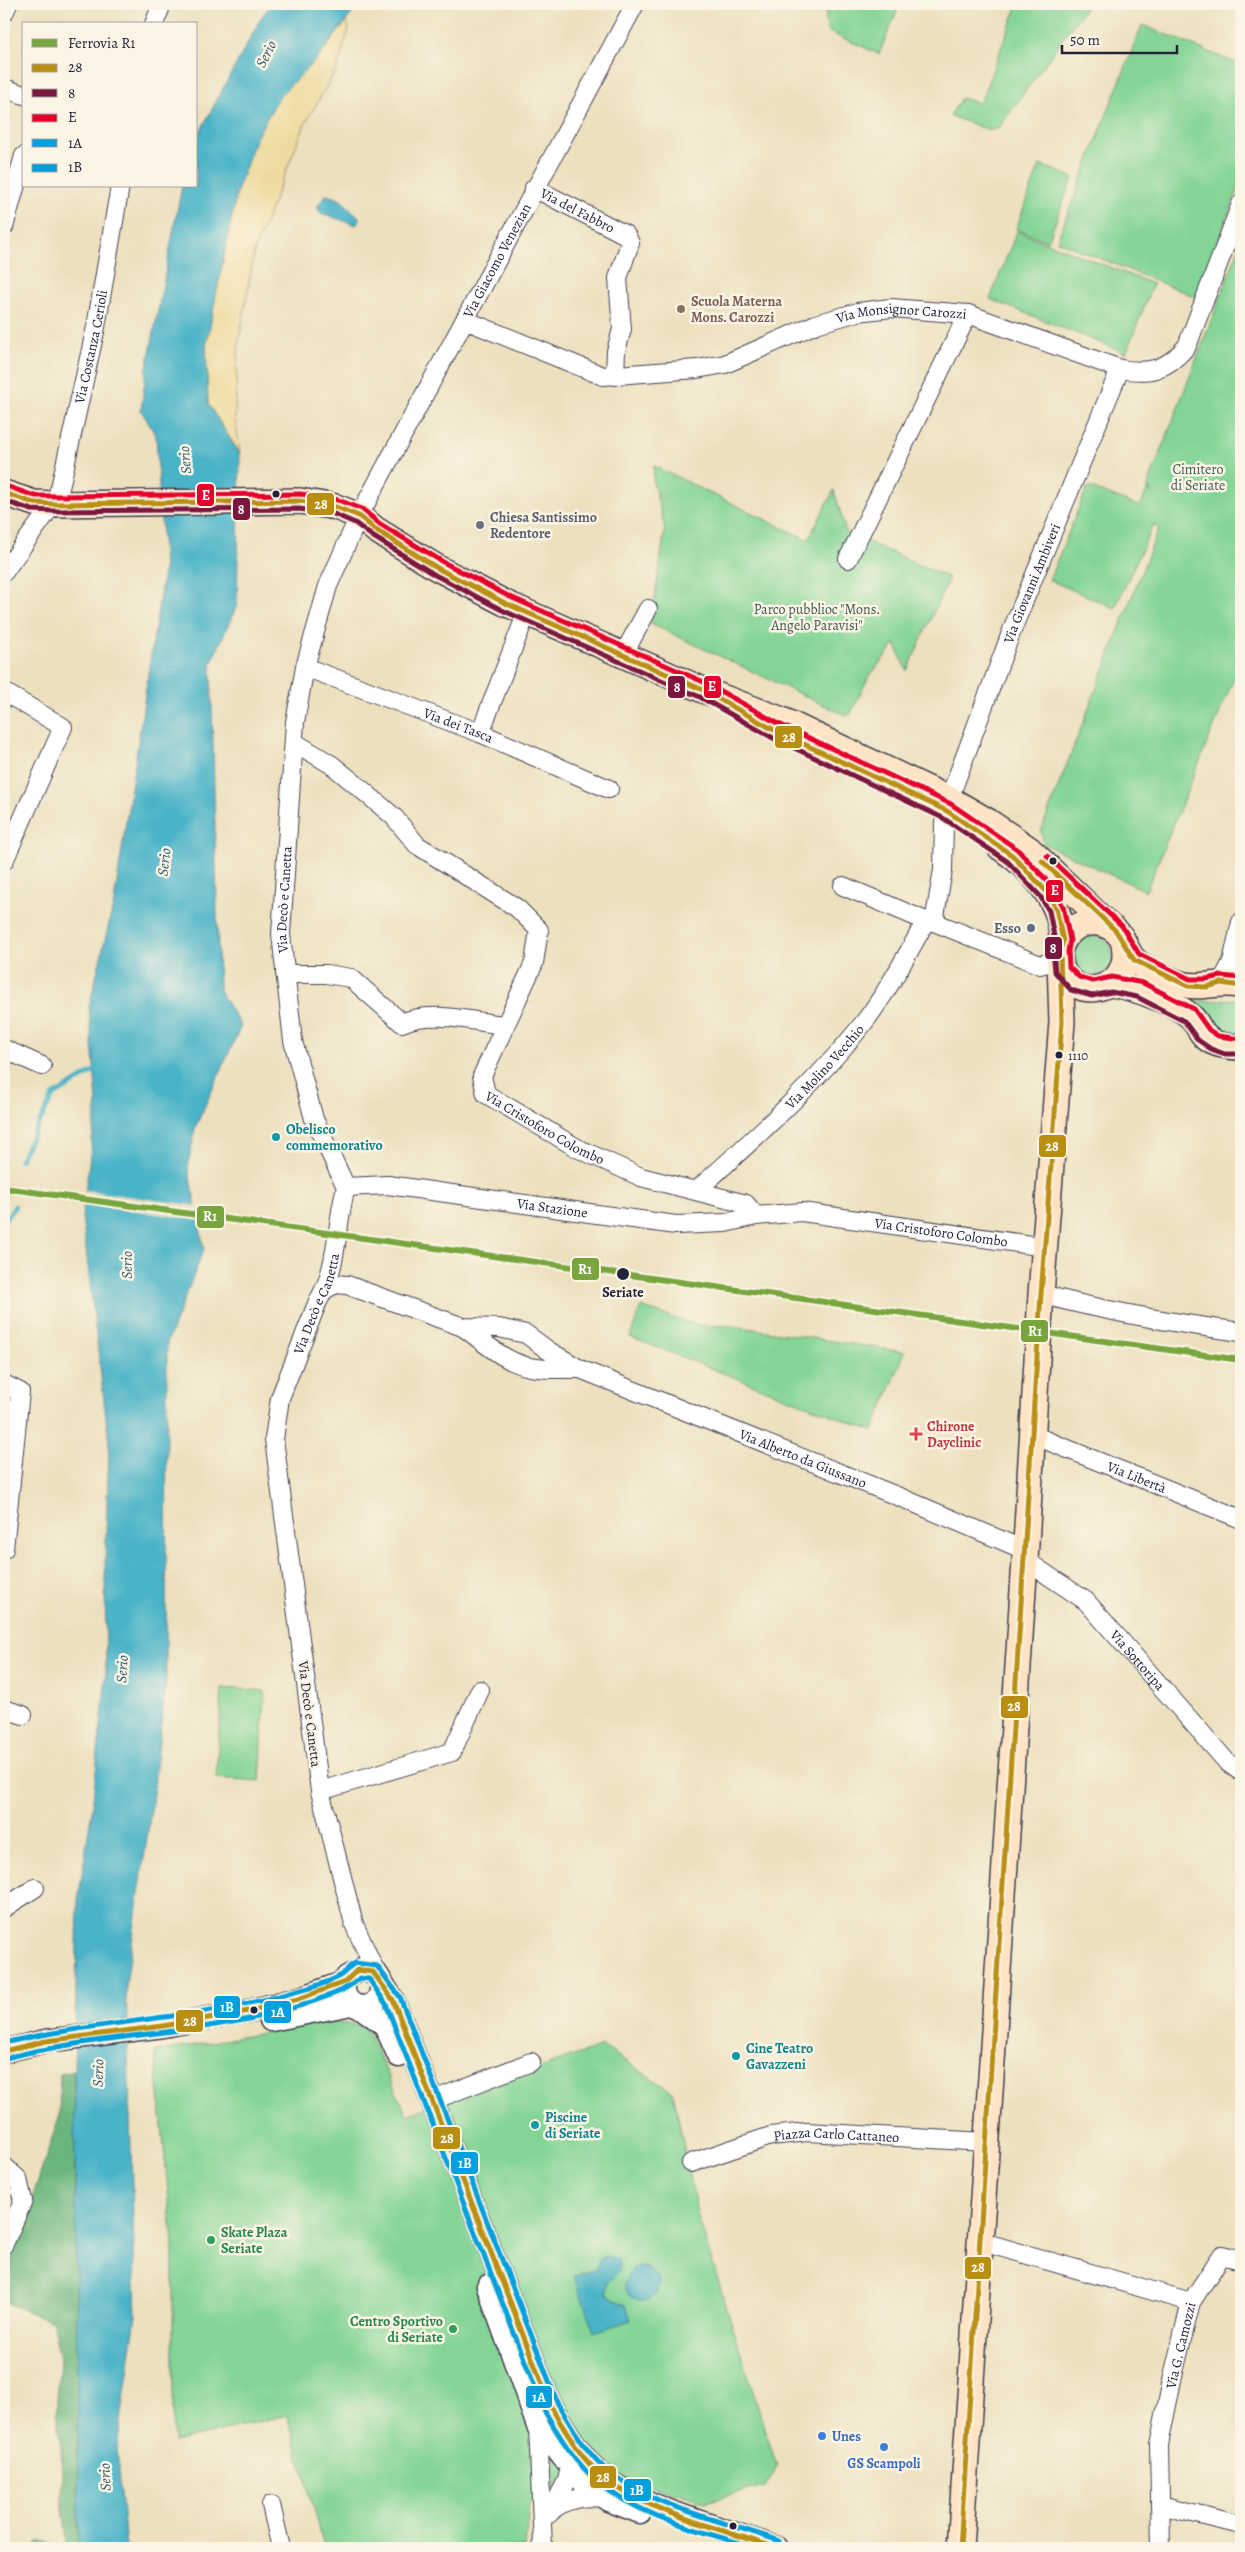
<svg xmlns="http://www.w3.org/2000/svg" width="1245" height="2552" font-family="Alegreya,serif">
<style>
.green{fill:#83d495;stroke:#527b68}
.forest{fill:#6ab67e;stroke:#466c5c}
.sand{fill:#eeda9e;stroke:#887e6c}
.water{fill:#49b3c7;stroke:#366a81}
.pier{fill:#ece0be}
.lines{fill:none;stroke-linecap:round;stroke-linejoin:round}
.stream{stroke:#49b3c7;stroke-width:4.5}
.minor-casing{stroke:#403e4f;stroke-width:20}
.tertiary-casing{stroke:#403e4f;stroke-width:25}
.secondary-casing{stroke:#403e4f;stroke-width:28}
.minor{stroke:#fff;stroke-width:18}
.tertiary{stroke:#fff;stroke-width:22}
.secondary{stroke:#fee4c5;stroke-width:25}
.bus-1-casing{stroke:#fcf5e5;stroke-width:9}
.bus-2-casing{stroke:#fcf5e5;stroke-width:9}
.bus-3-casing{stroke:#fcf5e5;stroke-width:9}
.bus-4-casing{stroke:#fcf5e5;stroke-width:9}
.bus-5-casing{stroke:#fcf5e5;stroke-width:9}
.bus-1{stroke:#b98f12;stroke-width:5}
.bus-2{stroke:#7b163e;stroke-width:5}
.bus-3{stroke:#e4002b;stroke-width:5}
.bus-4{stroke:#00a0de;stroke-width:5}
.bus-5{stroke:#00a0de;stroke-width:5}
.rail-1-casing{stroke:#fcf5e5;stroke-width:10}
.rail-1{stroke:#78a53e;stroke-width:6}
.education-dot{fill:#8d6e63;stroke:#fcf5e5;stroke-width:2}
.bus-dot{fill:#22223b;stroke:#fcf5e5;stroke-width:2}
.worship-dot{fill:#6b7280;stroke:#fcf5e5;stroke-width:2}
.service-dot{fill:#5c6f8a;stroke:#fcf5e5;stroke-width:2}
.culture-dot{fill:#0f9aa8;stroke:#fcf5e5;stroke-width:2}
.health-dot{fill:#e0444e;stroke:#fcf5e5;stroke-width:2}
.leisure-dot{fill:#2e9e5b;stroke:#fcf5e5;stroke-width:2}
.shop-dot{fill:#3f7fe0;stroke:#fcf5e5;stroke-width:2}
.labels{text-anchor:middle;stroke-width:5;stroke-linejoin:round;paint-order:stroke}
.bus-label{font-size:13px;fill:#22223b;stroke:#fcf5e5;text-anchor:start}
.street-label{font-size:14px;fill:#22223b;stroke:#fcf5e5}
.education-label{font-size:14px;font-weight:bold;fill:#785e54;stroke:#fcf5e5;text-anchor:start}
.park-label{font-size:14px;fill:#3f5756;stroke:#fcf5e5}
.worship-label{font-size:14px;font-weight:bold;fill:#5b616d;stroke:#fcf5e5;text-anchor:start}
.service-label{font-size:14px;font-weight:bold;fill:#4e5e75;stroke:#fcf5e5;text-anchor:end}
.culture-label{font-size:14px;font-weight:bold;fill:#0d838f;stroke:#fcf5e5;text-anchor:start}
.stop-label{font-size:14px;font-weight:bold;fill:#22223b;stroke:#fcf5e5}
.health-label{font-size:14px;font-weight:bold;fill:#be3a42;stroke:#fcf5e5;text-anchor:start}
.leisure-label{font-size:14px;font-weight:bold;fill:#27864d;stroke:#fcf5e5;text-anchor:start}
.shop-label{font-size:14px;font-weight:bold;fill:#366cbe;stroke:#fcf5e5;text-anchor:start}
.water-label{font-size:15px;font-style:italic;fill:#325c73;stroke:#fcf5e5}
.line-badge{stroke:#fcf5e5;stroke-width:2}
.badge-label{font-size:14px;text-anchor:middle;font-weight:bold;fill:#fff}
</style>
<rect width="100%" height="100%" fill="#fcf5e5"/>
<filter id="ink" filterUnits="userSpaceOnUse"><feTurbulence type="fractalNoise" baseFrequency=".02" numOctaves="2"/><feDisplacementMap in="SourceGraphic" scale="10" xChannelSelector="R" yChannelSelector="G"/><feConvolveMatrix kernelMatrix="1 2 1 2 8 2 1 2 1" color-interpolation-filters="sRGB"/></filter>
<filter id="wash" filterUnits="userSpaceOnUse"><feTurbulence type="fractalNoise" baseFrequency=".0096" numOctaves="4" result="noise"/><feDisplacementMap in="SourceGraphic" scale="20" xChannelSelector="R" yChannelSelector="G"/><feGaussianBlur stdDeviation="1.12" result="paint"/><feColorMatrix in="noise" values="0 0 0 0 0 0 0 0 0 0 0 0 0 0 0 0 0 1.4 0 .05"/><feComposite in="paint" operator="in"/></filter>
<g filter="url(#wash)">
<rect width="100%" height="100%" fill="#ece0be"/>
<g class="green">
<polygon points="825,4 900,4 879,54 827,31"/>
<polygon points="1018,4 1088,4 998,129 989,130 950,116 961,98 980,103"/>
<polygon points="1142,25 1241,65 1241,183 1196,297 1057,241"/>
<polygon points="1040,165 1073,177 1048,241 1016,229"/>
<polygon points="1017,231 1153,284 1126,353 990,299"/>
<polygon points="1241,243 1241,661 1146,891 1044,844 1041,831 1159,527 1153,525 1115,608 1049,580 1087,488 1089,487 1140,507 1148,488 1151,493 1148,485"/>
<polygon points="654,466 808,540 834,490 846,532 949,578 907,671 895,644 868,678 850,715 845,715 651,624 665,529 653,482"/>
<circle cx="1093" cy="956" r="20"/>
<path d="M1135 971C1156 981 1179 998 1203 1001 1216 1002 1228 997 1241 1001V1033L1235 1036 1225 1037 1132 977Z"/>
<polygon points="641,1307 696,1325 733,1326 905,1352 873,1431 630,1337"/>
<polygon points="222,1688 265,1691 260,1781 216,1778"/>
<polygon points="333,2021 365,2026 407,2115 602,2046 673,2092 698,2217 777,2467 765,2487 704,2501 580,2465 529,2504 525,2548 325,2548 287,2415 173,2442 173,2243 155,2052"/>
</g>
<path class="forest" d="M74 2071 79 2548H37V2542C47 2539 56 2548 67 2545L62 2498 61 2439 56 2413 60 2359 52 2321 4 2302V2268L30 2205 59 2117 60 2074Z"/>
<polygon class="sand" points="347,21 349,29 337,68 305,124 255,248 238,348 235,417 240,454 208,404 206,346 237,191 256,138 280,95 317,59"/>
<g class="water">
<polygon points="271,4 359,4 317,59 280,95 256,138 237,191 206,346 208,404 240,454 237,605 211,664 219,990 241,1026 195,1128 188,1167 204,1249 167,1343 166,1683 151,1810 126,1984 136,2316 117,2448 126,2548 79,2548 74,2071 78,1900 92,1810 106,1676 105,1565 109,1443 82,1216 97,1102 89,1007 114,902 164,569 156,436 141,410 146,373 182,186 196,186 196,139 261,18"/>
<polygon points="326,195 340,199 360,218 356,225 321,213 317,207"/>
<path d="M606 2256 618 2260C622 2273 615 2274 607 2283L606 2292 613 2299 626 2305 631 2320 594 2332 574 2276 596 2269 600 2259Z"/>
<circle cx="642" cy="2284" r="17"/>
</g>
<polygon class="pier" points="83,1190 198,1206 201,1220 81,1203"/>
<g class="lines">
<g class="stream">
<polyline points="20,1160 53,1096 99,1068"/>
<polyline points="4,1221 15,1206"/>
</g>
</g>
</g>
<g filter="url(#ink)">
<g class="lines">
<defs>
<g id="minor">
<polyline points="4,13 8,4"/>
<polyline points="154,24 162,4"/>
<polyline points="4,88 24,95"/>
<path id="s1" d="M534 188 626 235 630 243 618 278 622 329 616 351 615 376"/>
<polyline points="4,227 24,156"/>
<path id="s2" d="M465 320 603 376 697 369 725 364 816 324 858 312 891 308 968 314 1120 369C1150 374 1167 370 1187 346L1241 204"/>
<polyline points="848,559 968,314"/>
<path id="s3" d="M4 572 53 504 60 488 96 327 120 186"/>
<polyline points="623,655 648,609"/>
<path id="s4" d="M305 667 480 733 609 789"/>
<polyline points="4,692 63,727 4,861"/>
<polyline points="480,733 527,612"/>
<path id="s5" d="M294 742 332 765 360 788 394 817 417 845 517 908 539 930 534 963 482 1076 486 1094 577 1148 641 1177 746 1204 756 1216 802 1212 1045 1247"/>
<path id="s6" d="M949 799 1014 625 1120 369"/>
<polyline points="843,886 926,921"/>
<polyline points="934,922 943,870 944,822"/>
<path d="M285 974H326L351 978 402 1023C431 1009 474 1022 505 1025"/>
<polyline points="1221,983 1232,962 1241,922"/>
<polyline points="4,1049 42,1066"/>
<path id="s7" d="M346 1187 388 1185 676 1225 725 1223 756 1216"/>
<path id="s8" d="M696 1191C754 1139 813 1086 862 1025 887 993 906 956 926 921L934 922 1040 965 1060 960"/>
<path id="s9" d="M326 1289 336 1284 347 1285 463 1327 499 1328 526 1334 549 1351 580 1369 902 1498 1015 1546 1026 1548"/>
<path d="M1041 1294C1106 1312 1174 1323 1241 1332"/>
<path d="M463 1327C484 1342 504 1362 530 1367 545 1370 562 1369 577 1369"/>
<polyline points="4,1384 20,1392 4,1549"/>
<path id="s10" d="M1033 1435 1241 1519"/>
<path id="s11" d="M1025 1560 1086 1601 1227 1762 1241 1772"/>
<polyline points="4,1709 23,1715"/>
<polyline points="320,1791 452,1752 480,1690"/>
<polyline points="4,1908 35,1888"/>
<path id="s12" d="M377 1975 354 1924 320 1791 274 1439 280 1398 318 1301C338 1270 336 1223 346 1187L314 1119 293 1041 281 934 295 722 305 667 328 586 359 516 635 4"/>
<polyline points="431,2101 531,2062"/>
<path id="s13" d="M691 2163 771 2136 807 2132 986 2142"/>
<polyline points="4,2166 18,2179 23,2201 4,2244"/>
<polyline points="979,2241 1191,2302"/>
<polyline points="538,2426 543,2548"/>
<polyline points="271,2505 281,2548"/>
<polyline points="1160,2505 1241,2525"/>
<path d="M550 2511C559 2495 575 2476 567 2457"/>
<path d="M549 2514C562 2498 588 2495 606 2499"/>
<path id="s14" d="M1161 2548 1159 2445 1172 2380 1191 2302 1222 2255 1241 2260"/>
</g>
<g id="tertiary">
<path d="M381 1983C383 1999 372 2010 356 2006 344 2000 341 1989 347 1977L362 1969 377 1975 393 2000 551 2407C567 2433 586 2467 613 2484 657 2512 726 2529 776 2548"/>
<polyline points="362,2008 385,2025 399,2056"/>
<polyline points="271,2020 351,2004"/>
<polyline points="4,2051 46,2041 163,2026 254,2010 298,1999 345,1982"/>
<polyline points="488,2286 538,2426 586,2485 608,2500 640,2512"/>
</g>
<g id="secondary">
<polyline points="4,493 34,503 53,504 300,501 336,507 359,516 376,530 439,569 505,603 703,690 782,720 949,799 989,822 1029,849 1109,926"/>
<path d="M1000 847C1021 861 1045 884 1055 907 1060 916 1061 930 1063 941"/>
<path d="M1124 944C1134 993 1069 1006 1060 962 1058 952 1061 941 1068 934 1082 917 1109 920 1121 937 1125 944 1128 954 1134 960 1144 970 1165 977 1178 983 1201 991 1220 979 1241 986"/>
<path d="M1111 984C1133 987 1172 1001 1189 1015 1196 1020 1198 1028 1203 1034 1211 1045 1228 1047 1241 1047"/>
<polyline points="960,2548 1025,1560 1041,1294 1062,1022 1060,960"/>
</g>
</defs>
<use href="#minor" class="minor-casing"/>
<use href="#tertiary" class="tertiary-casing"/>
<use href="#secondary" class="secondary-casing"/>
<use href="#minor" class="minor"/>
<use href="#tertiary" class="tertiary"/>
<use href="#secondary" class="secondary"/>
<defs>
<g id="bus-1">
<polyline points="4,493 34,503 53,504 300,501 336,507 359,516 376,530 439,569 505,603 703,690 776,731 947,811 1012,855 1046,891 1056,908 1063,941 1060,950 1062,1022 1041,1294 960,2548"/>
<polyline points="1042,861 1116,931 1134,960 1188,986 1207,987 1221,983 1241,986"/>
<path d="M4 2051 46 2041 163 2026 254 2010 298 1999 345 1982 357 1970 373 1972 393 2000 551 2407C566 2432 581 2459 603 2477 646 2512 723 2529 776 2548"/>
</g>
<polyline id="bus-2" points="4,501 32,510 53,511 299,509 334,514 355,523 372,536 435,575 502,610 700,697 773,738 943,818 1007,861 1040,896 1049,911 1055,941 1053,950 1055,972 1071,990 1092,996 1111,992 1137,997 1184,1021 1198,1040 1211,1049 1225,1054 1241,1054"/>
<g id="bus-3">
<polyline points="6,486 35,496 53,496 301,494 338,500 362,509 380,524 443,562 508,596 706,683 779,724 951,804 1017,849 1052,886 1063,906 1070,940 1068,951 1069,967 1079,977 1093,981 1112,977 1143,983 1194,1009 1209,1030 1218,1036 1241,1039"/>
<polyline points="1047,856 1122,926 1139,954 1190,979 1206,979 1221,976 1241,978"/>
</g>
<path id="bus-4" d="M6 2058C19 2055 33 2051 47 2049 136 2031 230 2032 317 2000 333 1994 347 1990 360 1978L369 1979 386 2004 544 2410C559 2436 576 2464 599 2483 642 2518 703 2531 755 2548"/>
<path id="bus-5" d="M4 2043C93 2022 187 2019 276 1997 293 1992 327 1985 341 1975 346 1972 349 1966 355 1963L377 1966 400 1997 558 2404C572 2427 586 2453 608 2471 650 2506 727 2522 779 2541"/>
</defs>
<use href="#bus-1" class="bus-1-casing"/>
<use href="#bus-2" class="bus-2-casing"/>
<use href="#bus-3" class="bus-3-casing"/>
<use href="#bus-4" class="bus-4-casing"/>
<use href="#bus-5" class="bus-5-casing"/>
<use href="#bus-1" class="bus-1"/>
<use href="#bus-2" class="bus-2"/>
<use href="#bus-3" class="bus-3"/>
<use href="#bus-4" class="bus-4"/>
<use href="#bus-5" class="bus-5"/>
<defs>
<polyline id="rail-1" points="4,1188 1241,1360"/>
</defs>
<use href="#rail-1" class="rail-1-casing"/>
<use href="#rail-1" class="rail-1"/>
</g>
</g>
<circle class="education-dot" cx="681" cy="309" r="5"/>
<g class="bus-dot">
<circle cx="276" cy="494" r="4.5"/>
<circle cx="1053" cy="861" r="4.5"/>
<circle cx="1059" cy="1055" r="4.5"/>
<circle cx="623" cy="1274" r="7"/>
<circle cx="254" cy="2010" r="4.5"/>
<circle cx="733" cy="2526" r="4.5"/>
</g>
<circle class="worship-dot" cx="480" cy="525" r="5"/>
<circle class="service-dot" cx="1031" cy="928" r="5"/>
<g class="culture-dot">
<circle cx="276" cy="1137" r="5"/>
<circle cx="736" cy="2056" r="5"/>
<circle cx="535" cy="2125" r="5"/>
</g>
<path class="health-dot" d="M913.5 1426.5h5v5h5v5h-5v5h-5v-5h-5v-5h5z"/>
<g class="leisure-dot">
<circle cx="211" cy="2240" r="5"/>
<circle cx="453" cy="2329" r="5"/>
</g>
<g class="shop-dot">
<circle cx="822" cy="2436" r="5"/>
<circle cx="884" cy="2447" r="5"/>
</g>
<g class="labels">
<g class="bus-label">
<text x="1068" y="1060">1110</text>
</g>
<g class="street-label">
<text dy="5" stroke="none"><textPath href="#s1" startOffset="49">Via del Fabbro</textPath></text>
<text dy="5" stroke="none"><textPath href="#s12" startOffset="1795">Via Giacomo Venezian</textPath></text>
<text dy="5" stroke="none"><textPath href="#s2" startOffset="458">Via Monsignor Carozzi</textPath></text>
<text dy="5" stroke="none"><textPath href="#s3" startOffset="246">Via Costanza Cerioli</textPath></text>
<text dy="5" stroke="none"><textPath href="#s6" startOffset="231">Via Giovanni Ambiveri</textPath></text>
<text dy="5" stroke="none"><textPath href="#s4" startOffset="164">Via dei Tasca</textPath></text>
<text dy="5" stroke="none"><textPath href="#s12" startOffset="1110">Via Decò e Canetta</textPath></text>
<text dy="5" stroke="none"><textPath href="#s8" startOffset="179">Via Molino Vecchio</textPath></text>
<text dy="5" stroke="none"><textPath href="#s5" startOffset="555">Via Cristoforo Colombo</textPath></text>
<text dy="5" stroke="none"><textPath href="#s7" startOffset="208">Via Stazione</textPath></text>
<text dy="5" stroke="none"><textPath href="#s5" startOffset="974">Via Cristoforo Colombo</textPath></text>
<text dy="5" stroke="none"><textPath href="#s12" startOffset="691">Via Decò e Canetta</textPath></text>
<text dy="5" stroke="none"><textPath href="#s9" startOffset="514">Via Alberto da Giussano</textPath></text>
<text dy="5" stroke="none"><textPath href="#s10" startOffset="112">Via Libertà</textPath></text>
<text dy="5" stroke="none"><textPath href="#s11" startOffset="152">Via Sottoripa</textPath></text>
<text transform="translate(310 1714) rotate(83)" y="5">Via Decò e Canetta</text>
<text dy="5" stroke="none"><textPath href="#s13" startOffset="150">Piazza Carlo Cattaneo</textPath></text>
<text dy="5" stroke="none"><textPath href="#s14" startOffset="205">Via G. Camozzi</textPath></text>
</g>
<g class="education-label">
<text x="691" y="306">Scuola Materna<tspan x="691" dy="16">Mons. Carozzi</tspan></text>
</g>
<g class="park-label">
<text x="1198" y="474">Cimitero<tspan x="1198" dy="16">di Seriate</tspan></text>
<text x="817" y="614">Parco pubblioc "Mons.<tspan x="817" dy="16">Angelo Paravisi"</tspan></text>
</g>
<g class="worship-label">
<text x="490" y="522">Chiesa Santissimo<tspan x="490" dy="16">Redentore</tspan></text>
</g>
<g class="service-label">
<text x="1021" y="933">Esso</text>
</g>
<g class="culture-label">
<text x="286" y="1134">Obelisco<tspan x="286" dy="16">commemorativo</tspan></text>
<text x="746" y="2053">Cine Teatro<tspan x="746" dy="16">Gavazzeni</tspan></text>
<text x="545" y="2122">Piscine<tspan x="545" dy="16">di Seriate</tspan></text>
</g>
<g class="stop-label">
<text x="623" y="1297">Seriate</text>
</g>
<g class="health-label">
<text x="927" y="1431">Chirone<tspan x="927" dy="16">Dayclinic</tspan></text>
</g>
<g class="leisure-label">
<text x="221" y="2237">Skate Plaza<tspan x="221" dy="16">Seriate</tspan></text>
<text x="443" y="2326" text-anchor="end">Centro Sportivo<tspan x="443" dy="16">di Seriate</tspan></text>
</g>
<g class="shop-label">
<text x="832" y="2441">Unes</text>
<text x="884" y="2468" text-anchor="middle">GS Scampoli</text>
</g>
<g class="water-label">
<text transform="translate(266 54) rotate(-63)" y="5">Serio</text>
<text transform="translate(185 460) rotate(-95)" y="5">Serio</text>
<text transform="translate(164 862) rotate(-83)" y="5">Serio</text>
<text transform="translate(127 1265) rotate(-90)" y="5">Serio</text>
<text transform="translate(122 1669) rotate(-86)" y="5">Serio</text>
<text transform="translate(98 2073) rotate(-88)" y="5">Serio</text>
<text transform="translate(105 2477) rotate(-92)" y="5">Serio</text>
</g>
</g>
<g class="line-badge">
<rect x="196" y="483" width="19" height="24" rx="5" fill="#e4002b"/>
<rect x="306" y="492" width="29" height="24" rx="5" fill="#b98f12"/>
<rect x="232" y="497" width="19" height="24" rx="5" fill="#7b163e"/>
<rect x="703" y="675" width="19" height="24" rx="5" fill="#e4002b"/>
<rect x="667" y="675" width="19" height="24" rx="5" fill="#7b163e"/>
<rect x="774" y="725" width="29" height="24" rx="5" fill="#b98f12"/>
<rect x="1045" y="879" width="19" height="24" rx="5" fill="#e4002b"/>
<rect x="1044" y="936" width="19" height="24" rx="5" fill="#7b163e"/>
<rect x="1038" y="1134" width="29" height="24" rx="5" fill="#b98f12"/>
<rect x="196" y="1205" width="29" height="24" rx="5" fill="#78a53e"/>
<rect x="571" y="1257" width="29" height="24" rx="5" fill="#78a53e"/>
<rect x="1020" y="1319" width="29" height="24" rx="5" fill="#78a53e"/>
<rect x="1000" y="1695" width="29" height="24" rx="5" fill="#b98f12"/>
<rect x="213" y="1995" width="28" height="24" rx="5" fill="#00a0de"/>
<rect x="263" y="2000" width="29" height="24" rx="5" fill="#00a0de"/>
<rect x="175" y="2009" width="29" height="24" rx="5" fill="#b98f12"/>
<rect x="432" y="2126" width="29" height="24" rx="5" fill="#b98f12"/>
<rect x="450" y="2151" width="29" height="24" rx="5" fill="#00a0de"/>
<rect x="964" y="2256" width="28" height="24" rx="5" fill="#b98f12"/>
<rect x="525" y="2385" width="28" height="24" rx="5" fill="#00a0de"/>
<rect x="589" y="2465" width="28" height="24" rx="5" fill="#b98f12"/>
<rect x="623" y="2478" width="29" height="24" rx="5" fill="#00a0de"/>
</g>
<g class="badge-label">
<text x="206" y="500">E</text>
<text x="321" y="509">28</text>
<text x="241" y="514">8</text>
<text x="712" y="691">E</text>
<text x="677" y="692">8</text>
<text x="789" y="742">28</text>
<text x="1055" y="895">E</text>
<text x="1053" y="953">8</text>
<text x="1052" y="1151">28</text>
<text x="210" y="1221">R1</text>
<text x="585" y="1274">R1</text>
<text x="1035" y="1336">R1</text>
<text x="1014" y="1711">28</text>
<text x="227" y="2012">1B</text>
<text x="278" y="2017">1A</text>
<text x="190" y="2026">28</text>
<text x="447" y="2143">28</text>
<text x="465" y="2168">1B</text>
<text x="978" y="2272">28</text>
<text x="539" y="2402">1A</text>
<text x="603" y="2482">28</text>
<text x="637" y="2495">1B</text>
</g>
<rect width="1245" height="2552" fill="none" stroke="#fcf5e5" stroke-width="20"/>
<rect x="22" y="22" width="175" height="165" fill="#fcf5e5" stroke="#a5a1a1"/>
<rect x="32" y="39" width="25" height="8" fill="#78a53e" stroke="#a5a1a1"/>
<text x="68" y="48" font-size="15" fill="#22223b">Ferrovia R1</text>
<rect x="32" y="64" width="25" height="8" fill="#b98f12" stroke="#a5a1a1"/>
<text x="68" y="72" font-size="15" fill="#22223b">28</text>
<rect x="32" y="89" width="25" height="8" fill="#7b163e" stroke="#a5a1a1"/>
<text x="68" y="98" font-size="15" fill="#22223b">8</text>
<rect x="32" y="114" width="25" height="8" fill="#e4002b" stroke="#a5a1a1"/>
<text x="68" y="122" font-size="15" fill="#22223b">E</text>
<rect x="32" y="139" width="25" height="8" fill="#00a0de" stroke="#a5a1a1"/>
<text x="68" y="148" font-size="15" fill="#22223b">1A</text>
<rect x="32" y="164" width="25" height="8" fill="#00a0de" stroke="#a5a1a1"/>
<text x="68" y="172" font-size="15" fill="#22223b">1B</text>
<path d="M1062 45v8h115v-8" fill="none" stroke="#22223b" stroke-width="2.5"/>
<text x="1070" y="45" font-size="15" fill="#22223b" stroke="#fcf5e5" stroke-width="4" paint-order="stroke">50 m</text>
</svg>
